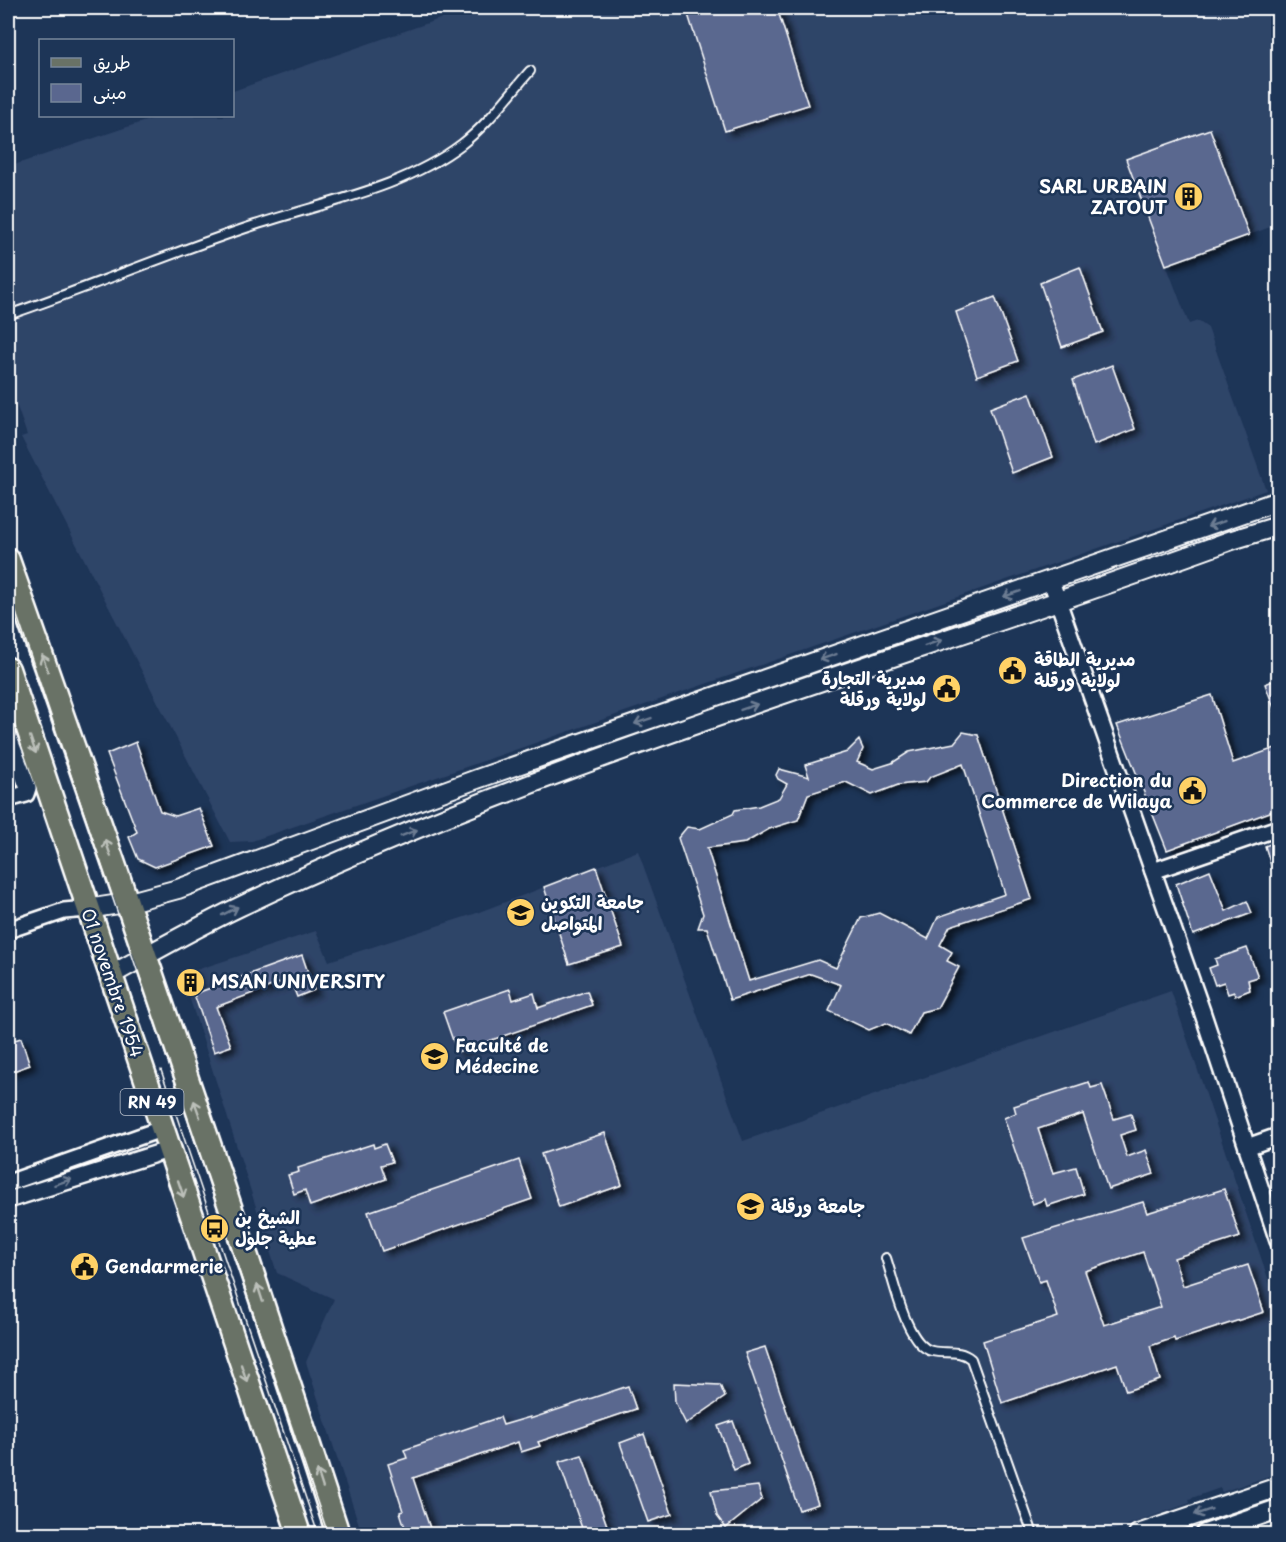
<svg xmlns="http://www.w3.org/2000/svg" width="1286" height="1542" font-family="'Playpen Sans','Playpen Sans Arabic',sans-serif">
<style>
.built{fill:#2f4468}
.building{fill:#5a678f;stroke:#fff;stroke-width:1.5;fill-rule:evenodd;filter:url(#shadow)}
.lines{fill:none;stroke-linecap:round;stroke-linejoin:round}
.service-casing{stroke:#fff;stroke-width:12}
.minor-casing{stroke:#fff;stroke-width:20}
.tertiary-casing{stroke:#fff;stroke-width:22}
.primary-casing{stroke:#fff;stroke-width:27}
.service{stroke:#1d3557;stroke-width:8}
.minor{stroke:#1d3557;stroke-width:15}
.tertiary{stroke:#1d3557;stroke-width:18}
.primary{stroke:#697266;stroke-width:22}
.tram{stroke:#fff;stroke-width:1.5}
.oneway{stroke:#6c7c92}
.oneway2{stroke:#bcc0ba}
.labels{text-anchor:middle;stroke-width:5;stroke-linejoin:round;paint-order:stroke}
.shield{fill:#1d3557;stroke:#bbc2cd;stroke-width:1.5}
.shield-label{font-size:16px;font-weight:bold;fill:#fff}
.poi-label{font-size:18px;font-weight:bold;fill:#fff;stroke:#1d3557;text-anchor:start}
.street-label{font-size:18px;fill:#fff;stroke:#1d3557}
</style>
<defs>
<filter id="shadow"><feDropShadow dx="6" dy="4" stdDeviation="3" flood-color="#0009"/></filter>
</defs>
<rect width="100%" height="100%" fill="#1d3557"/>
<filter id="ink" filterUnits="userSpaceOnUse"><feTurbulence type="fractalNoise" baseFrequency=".0167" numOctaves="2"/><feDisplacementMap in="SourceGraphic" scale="12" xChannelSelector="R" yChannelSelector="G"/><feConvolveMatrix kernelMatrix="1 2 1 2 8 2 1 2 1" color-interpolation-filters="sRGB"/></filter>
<g filter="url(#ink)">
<g class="built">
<polygon points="471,8 1278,8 1278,224 1249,235 1210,129 1126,160 1189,324 1198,321 1208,328 1266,490 252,841 230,842 21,437 27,435 8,381 8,167 160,116 232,116 233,91"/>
<polygon points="638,851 743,1141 1171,991 1278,1308 1278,1473 1222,1492 1220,1488 1189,1499 1190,1503 1102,1534 362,1534 306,1362 334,1299 277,1273 188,993 199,988 193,971 316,931 329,961 474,914"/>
</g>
<g class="building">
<polygon points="686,8 777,8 808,105 725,131"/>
<polygon points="1210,129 1249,235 1166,265 1126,159"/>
<polygon points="1080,267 1103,332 1062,347 1040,283"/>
<polygon points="995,297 1018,361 977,376 956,312"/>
<polygon points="1112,365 1135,429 1094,445 1073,380"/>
<polygon points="1030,393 1053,457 1012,473 990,408"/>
<polygon points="1278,679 1278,716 1277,716 1265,684"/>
<polygon points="1212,695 1233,763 1278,747 1278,809 1167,850 1117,725"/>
<path d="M963 732 978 735 1032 899 950 926 940 945 952 952 947 961 959 967 937 1008 921 1012 909 1035 886 1023 869 1030 829 1011 841 985 811 974 730 1000 707 928H698L703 914 678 838 687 827 700 829 733 814 735 810 759 806 779 798 787 784 778 779 776 775 779 769 809 777 805 765 847 752 859 740 863 749 857 762 873 769 892 763 909 752 954 743ZM963 764 1005 894 938 917 928 939 879 913 861 918 836 968 818 960 749 981 707 848 745 843 769 829 798 820 808 794 846 782 872 795 898 785 926 782 930 777Z"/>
<polygon points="136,742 160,811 175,816 199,808 214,846 155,867 138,859 129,837 137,832 107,754"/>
<polygon points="1278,841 1278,881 1276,882 1265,846"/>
<polygon points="596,867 623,947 569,964 544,887"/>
<polygon points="1210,870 1226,911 1247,901 1252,913 1193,935 1176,884"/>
<polygon points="1247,948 1258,977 1248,980 1250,990 1235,996 1234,992 1228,994 1224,982 1215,985 1209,968 1217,965 1215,959"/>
<polygon points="302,955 314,990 297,997 290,979 216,1007 231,1046 214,1052 194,994"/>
<polygon points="193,971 199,989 188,993 180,975"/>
<polygon points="510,989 513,1000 534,993 538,1008 587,991 592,1005 457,1052 443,1012"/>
<polygon points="21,1038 30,1065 8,1073 8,1042"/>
<polygon points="1089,1082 1091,1088 1102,1085 1114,1119 1131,1114 1136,1130 1120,1135 1127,1157 1146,1150 1154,1174 1108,1189 1083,1114 1038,1129 1053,1173 1076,1167 1084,1194 1047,1206 1045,1199 1033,1204 1004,1118 1016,1113 1014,1106"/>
<polygon points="605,1133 622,1185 559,1207 541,1154"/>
<polygon points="373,1144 374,1148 385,1144 392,1162 381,1165 386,1179 310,1206 305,1190 294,1194 288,1175 299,1172 298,1168"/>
<polygon points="519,1160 532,1199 382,1251 368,1212"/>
<path d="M1224 1189 1240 1237 1174 1258 1183 1286 1248 1265 1264 1312 1175 1341 1174 1338 1150 1346 1160 1380 1126 1391 1117 1364 1002 1403 983 1341 1058 1317 1046 1280 1039 1282 1023 1238 1143 1202 1147 1213ZM1143 1252 1161 1307 1104 1325 1085 1271Z"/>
<polygon points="765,1347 818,1504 799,1510 745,1353"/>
<polygon points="674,1383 720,1385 725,1397 686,1424 675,1402"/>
<polygon points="628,1386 636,1409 538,1442 540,1446 521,1452 518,1442 413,1478 432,1534 407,1534 400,1512 403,1511 388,1464 407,1458 404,1450 500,1417 503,1425 530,1417 530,1419"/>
<polygon points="733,1421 748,1464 734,1470 718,1426"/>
<polygon points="644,1434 672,1514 648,1522 620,1443"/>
<polygon points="582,1455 610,1534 584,1534 559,1462"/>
<polygon points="758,1486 762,1499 726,1528 717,1516 711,1491"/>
</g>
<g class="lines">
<defs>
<g id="service">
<path d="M8 315C91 287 172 252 255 225 325 202 403 189 462 144 488 124 508 96 530 71"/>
<path d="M886 1258C894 1281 906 1345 932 1351 946 1354 959 1349 971 1359L1033 1534"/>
</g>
<g id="minor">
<polyline points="1051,581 1202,1011 1278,1241"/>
<polyline points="8,735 28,788 26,794 8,799"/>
<polyline points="1153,871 1278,828"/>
<polyline points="8,930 64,911 87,909"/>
<polyline points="1247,1147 1278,1136"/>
<polyline points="8,1183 161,1129"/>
<polyline points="8,1200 168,1150"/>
</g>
<g id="tertiary">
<polyline points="87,909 126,903 178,889 477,779 1278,501"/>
<path d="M111 975C153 952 195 928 239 907 558 755 901 661 1232 540L1278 526"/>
<polyline points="1138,1534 1278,1487"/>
<polyline points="1205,1534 1278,1509"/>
</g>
<g id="primary">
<path d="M8 560C122 883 232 1208 338 1534"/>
<polyline points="8,669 299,1534"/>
</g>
</defs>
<use href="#service" class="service-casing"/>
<use href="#minor" class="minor-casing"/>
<use href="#tertiary" class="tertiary-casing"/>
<use href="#primary" class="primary-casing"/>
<use href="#service" class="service"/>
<use href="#minor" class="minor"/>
<use href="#tertiary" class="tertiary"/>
<use href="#primary" class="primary"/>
<g class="tram">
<polyline points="8,589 328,1534"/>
<polyline points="161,1070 318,1534"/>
</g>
</g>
<defs><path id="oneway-shaft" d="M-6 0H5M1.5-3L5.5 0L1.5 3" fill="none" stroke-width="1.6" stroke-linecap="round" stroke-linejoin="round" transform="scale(1.5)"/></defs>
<g class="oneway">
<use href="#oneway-shaft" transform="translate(1216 524) rotate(161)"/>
<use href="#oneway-shaft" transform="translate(1012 594) rotate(161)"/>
<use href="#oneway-shaft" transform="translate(933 643) rotate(-19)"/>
<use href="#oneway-shaft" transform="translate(828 657) rotate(161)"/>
<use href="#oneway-shaft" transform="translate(749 707) rotate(-19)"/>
<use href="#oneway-shaft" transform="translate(643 721) rotate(161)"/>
<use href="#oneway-shaft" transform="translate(409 833) rotate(-22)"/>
<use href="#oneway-shaft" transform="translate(230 911) rotate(-27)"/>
<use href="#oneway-shaft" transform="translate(63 1182) rotate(-18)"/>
<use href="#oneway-shaft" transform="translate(1203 1512) rotate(161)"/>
</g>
<g class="oneway2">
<use href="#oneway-shaft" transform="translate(45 663) rotate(-110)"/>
<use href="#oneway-shaft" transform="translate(33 745) rotate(71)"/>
<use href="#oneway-shaft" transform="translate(108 848) rotate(-109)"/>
<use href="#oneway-shaft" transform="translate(197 1109) rotate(-110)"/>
<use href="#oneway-shaft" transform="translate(181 1189) rotate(71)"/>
<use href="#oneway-shaft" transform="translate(260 1293) rotate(-108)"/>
<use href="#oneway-shaft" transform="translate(244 1373) rotate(71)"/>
<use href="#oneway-shaft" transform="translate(320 1479) rotate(-108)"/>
</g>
</g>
<defs>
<symbol id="building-disc" viewBox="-11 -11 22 22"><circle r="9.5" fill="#ffd166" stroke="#1d3557"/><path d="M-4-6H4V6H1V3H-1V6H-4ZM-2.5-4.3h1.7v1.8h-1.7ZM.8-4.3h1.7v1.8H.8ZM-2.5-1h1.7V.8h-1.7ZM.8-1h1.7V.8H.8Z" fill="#111"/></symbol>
<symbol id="civic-disc" viewBox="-11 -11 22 22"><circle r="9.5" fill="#ffd166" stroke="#1d3557"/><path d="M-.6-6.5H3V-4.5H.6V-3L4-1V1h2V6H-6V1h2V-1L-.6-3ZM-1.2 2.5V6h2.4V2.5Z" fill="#111"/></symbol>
<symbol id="university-disc" viewBox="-11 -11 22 22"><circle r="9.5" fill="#ffd166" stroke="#1d3557"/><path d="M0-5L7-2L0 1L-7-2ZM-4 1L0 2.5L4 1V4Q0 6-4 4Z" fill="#111"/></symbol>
<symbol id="bus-disc" viewBox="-11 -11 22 22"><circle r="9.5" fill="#ffd166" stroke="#1d3557"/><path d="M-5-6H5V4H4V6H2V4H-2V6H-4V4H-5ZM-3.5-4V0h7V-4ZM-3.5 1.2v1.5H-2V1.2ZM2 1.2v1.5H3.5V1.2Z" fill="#111"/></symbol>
</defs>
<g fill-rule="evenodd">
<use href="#building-disc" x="1172" y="180" width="33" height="33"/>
<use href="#civic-disc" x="996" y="654" width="33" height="33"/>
<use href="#civic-disc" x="930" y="672" width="33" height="33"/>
<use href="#civic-disc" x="1176" y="774" width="33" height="33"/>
<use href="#university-disc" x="504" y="896" width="33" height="33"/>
<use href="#building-disc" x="174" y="966" width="33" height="33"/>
<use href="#university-disc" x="418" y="1040" width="33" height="33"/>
<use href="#university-disc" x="734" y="1190" width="33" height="33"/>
<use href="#bus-disc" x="198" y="1212" width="33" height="33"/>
<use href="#civic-disc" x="68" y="1250" width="33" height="33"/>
</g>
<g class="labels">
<rect class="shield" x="120.5" y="1089" width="63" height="26" rx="4.5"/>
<g class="shield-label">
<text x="152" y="1108">RN 49</text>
</g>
<g class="poi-label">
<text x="1167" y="193" text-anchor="end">SARL URBAIN<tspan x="1167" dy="21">ZATOUT</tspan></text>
<text x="1034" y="666">مديرية الطاقة<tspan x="1034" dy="21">لولاية ورقلة</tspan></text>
<text x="926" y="685" text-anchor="end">مديرية التجارة<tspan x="926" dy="21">لولاية ورقلة</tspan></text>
<text x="1172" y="787" text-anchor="end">Direction du<tspan x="1172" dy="21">Commerce de Wilaya</tspan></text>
<text x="541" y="909">جامعة التكوين<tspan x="541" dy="21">المتواصل</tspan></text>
<text x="211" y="988">MSAN UNIVERSITY</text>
<text x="455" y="1052">Faculté de<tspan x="455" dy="21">Médecine</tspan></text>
<text x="771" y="1213">جامعة ورقلة</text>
<text x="235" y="1224">الشيخ بن<tspan x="235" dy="21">عطية جلول</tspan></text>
<text x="105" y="1273">Gendarmerie</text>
</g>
<g class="street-label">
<text transform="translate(112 983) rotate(71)" y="6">01 novembre 1954</text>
</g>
</g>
<rect width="1286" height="1542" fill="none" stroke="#1d3557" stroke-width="30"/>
<rect x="15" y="15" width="1256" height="1512" fill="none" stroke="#fff" stroke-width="2" filter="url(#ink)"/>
<rect x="39" y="39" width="195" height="78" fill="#1d3557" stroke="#77869a" stroke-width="1.5"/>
<rect x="51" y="58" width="30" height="9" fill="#697266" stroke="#77869a" stroke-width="1.5"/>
<text x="93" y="69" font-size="18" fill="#ffffff">طريق</text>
<rect x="51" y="84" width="30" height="18" fill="#5a678f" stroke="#77869a" stroke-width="1.5"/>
<text x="93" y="99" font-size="18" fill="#ffffff">مبنى</text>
</svg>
